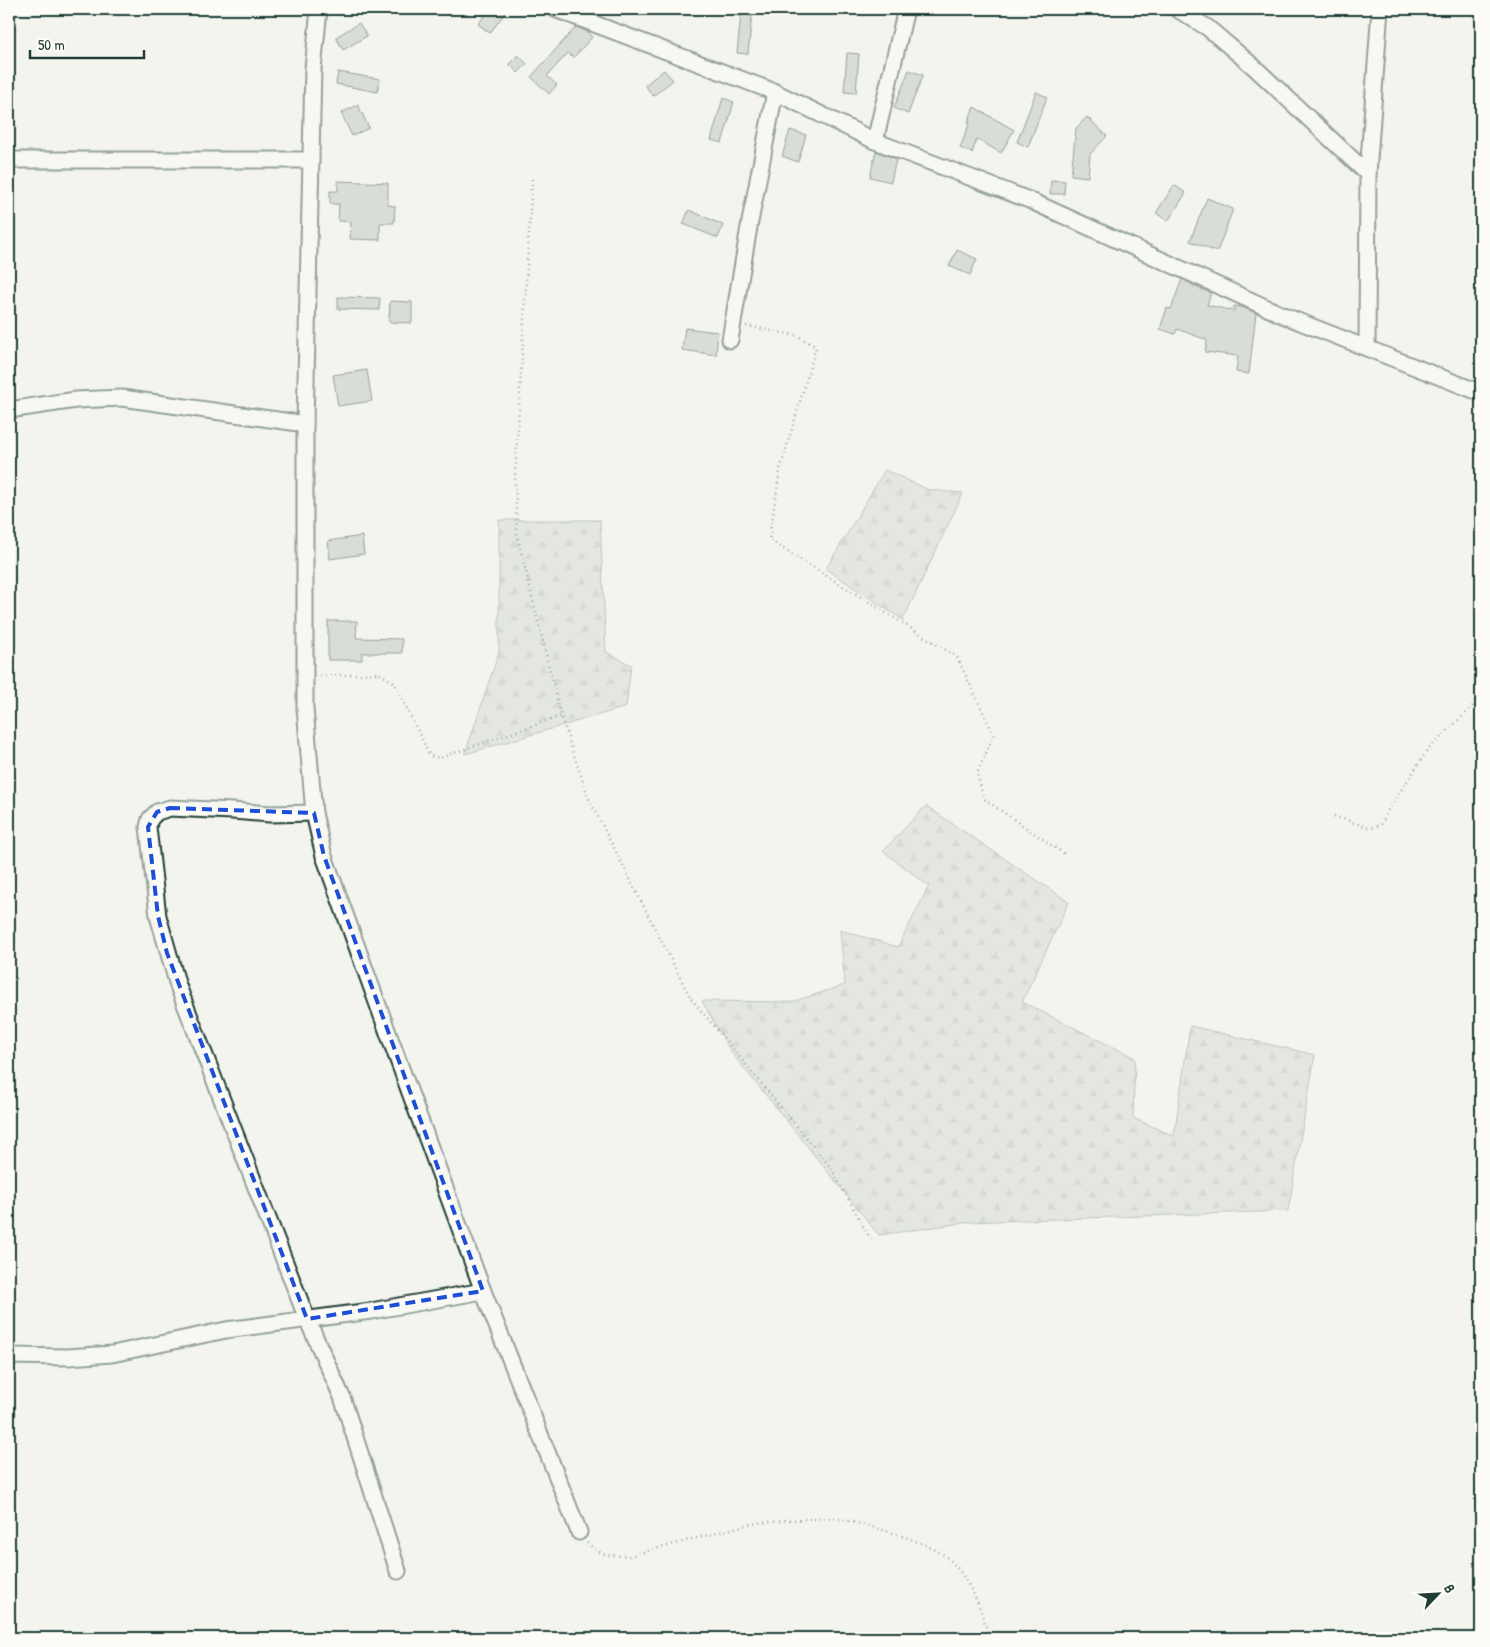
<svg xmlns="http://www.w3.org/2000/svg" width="1490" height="1647" font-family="'Patrick Hand',sans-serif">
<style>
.forest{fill:url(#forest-firs);stroke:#788a82}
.building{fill:#b9c1bb;stroke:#1f3d34}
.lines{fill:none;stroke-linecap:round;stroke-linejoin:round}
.minor-casing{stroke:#1f3d34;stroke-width:19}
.path{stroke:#1f3d34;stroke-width:2.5;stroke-dasharray:1 4;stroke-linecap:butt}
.minor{stroke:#fdfcf7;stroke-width:15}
.marked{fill:none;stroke:#1d4ed8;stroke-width:4;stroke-dasharray:10 6;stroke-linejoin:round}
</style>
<defs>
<pattern id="forest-firs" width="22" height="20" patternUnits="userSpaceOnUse" patternTransform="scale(1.25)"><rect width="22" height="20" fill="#d1d6d1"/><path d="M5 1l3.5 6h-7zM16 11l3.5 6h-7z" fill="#b3b9b4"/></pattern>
</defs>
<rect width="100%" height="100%" fill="#f4f4ef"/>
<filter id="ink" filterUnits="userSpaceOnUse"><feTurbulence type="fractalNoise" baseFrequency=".02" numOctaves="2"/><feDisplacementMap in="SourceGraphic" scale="10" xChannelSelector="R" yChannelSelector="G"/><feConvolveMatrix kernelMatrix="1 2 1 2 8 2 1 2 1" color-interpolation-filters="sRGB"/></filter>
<g filter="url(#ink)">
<g class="forest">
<polygon points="885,470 929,490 963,493 903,620 826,569"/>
<polygon points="499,520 600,520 606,652 631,665 626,707 465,754 499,652"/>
<polygon points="926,806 1069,902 1022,1002 1135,1058 1133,1118 1174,1136 1190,1026 1315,1055 1288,1211 969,1222 879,1235 731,1052 702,1001 792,1002 845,985 840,930 898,947 929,886 883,851"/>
</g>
<g class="building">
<polygon points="490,9 508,9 490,33 478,24"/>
<polygon points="741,14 752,15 748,54 737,53"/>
<polygon points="359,23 367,36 343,50 336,37"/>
<polygon points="576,27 586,31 592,37 573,58 568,53 547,76 557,85 549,94 531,77"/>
<polygon points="847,53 859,54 856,93 844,92"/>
<polygon points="518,55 527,64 518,73 509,64"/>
<polygon points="664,70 673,80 653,96 645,85"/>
<polygon points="909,70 923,75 908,114 894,108"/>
<polygon points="338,72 380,79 377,92 336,84"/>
<polygon points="1036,92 1047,97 1028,147 1017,142"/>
<polygon points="723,98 734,102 722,143 711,140"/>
<polygon points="358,105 369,128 352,136 341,113"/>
<polygon points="974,107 1014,130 1001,153 977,139 972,153 960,148 970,122 968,122"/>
<polygon points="1087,117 1107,136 1090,154 1088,177 1071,175 1076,128"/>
<polygon points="790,130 806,135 798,162 782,156"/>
<polygon points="876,151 896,159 891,182 870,177"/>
<polygon points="1051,180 1065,181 1064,194 1050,194"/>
<polygon points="338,181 388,183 388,205 395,206 394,223 380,223 380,240 350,239 351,222 338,221 339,204 330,204 330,191 338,191"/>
<polygon points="1174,185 1186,193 1168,221 1156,213"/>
<polygon points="1207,198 1233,209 1217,252 1190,241"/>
<polygon points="689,210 723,225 718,238 683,224"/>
<polygon points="957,250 977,259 970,275 949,266"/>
<polygon points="1182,279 1193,285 1193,286 1211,293 1207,305 1234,311 1234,306 1242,307 1256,313 1249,374 1236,372 1238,356 1205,352 1207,340 1177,329 1175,334 1160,329 1167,308 1171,309"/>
<polygon points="338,297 380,298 379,310 338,309"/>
<polygon points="390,301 412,302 412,323 389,322"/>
<polygon points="685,328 718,332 716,355 682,350"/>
<polygon points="367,370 372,401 338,406 333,375"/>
<polygon points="362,536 364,554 330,559 328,541"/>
<polygon points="328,621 357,621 356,638 402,639 402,653 362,653 362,660 328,660"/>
</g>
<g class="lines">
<defs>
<g id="minor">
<polyline points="319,9 313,69 305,424 305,708 314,813 324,856 391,1041 483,1291 579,1532"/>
<polyline points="555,9 775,92 875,141 1029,200 1285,316 1481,393"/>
<polyline points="1177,9 1208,28 1254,67 1368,174"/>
<polyline points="875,141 906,9"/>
<polyline points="9,160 311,160"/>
<polyline points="730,340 749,227 775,92"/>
<polyline points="1367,348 1368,174 1380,9"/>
<polyline points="9,410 76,400 122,398 305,424"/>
<polyline points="314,813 270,814 233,811 170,808 157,812 150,819 148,827 158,916 178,986 307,1319 342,1397 398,1571"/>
<polyline points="9,1356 68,1357 112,1354 226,1330 371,1311 483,1291"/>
</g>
</defs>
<use href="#minor" class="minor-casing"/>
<g class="path">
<polyline points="532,179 515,477 517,535 561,716 588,797 690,997 831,1168 871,1240"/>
<polyline points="746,326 798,336 816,347 780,470 769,540 957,657 994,735 977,773 984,799 1066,855"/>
<polyline points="320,676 378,673 394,682 430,756 439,758 561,716"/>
<polyline points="1334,816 1370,828 1381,825 1388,810 1427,751 1472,707 1481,691"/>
<path d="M587 1543 596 1550 606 1555 629 1556 750 1524 789 1520 834 1518 845 1520C872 1527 930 1541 950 1560 971 1581 981 1610 990 1638"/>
</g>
<use href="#minor" class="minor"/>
</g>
</g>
<path d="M0 0H1490V1647H0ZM170 808 314 813 324 856 483 1291 307 1319 167 953 158 916 148 827 157 812Z" fill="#f4f4ef" fill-opacity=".55" fill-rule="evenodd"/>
<path class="marked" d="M170 808 314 813 324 856 483 1291 307 1319 167 953 158 916 148 827 157 812Z"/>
<rect width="1490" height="1647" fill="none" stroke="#fdfcf7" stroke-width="30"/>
<rect x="15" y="15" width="1460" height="1617" fill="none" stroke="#1f3d34" stroke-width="2" filter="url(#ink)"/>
<g transform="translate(1438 1594) rotate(65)" stroke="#fdfcf7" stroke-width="4" paint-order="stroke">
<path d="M0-4L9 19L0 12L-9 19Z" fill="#1f3d34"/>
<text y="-8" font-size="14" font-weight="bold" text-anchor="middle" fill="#1f3d34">B</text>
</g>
<path d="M30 50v8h114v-8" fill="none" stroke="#1f3d34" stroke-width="2.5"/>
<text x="38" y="50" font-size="15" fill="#1f3d34" stroke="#fdfcf7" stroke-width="4" paint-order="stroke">50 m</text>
</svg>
